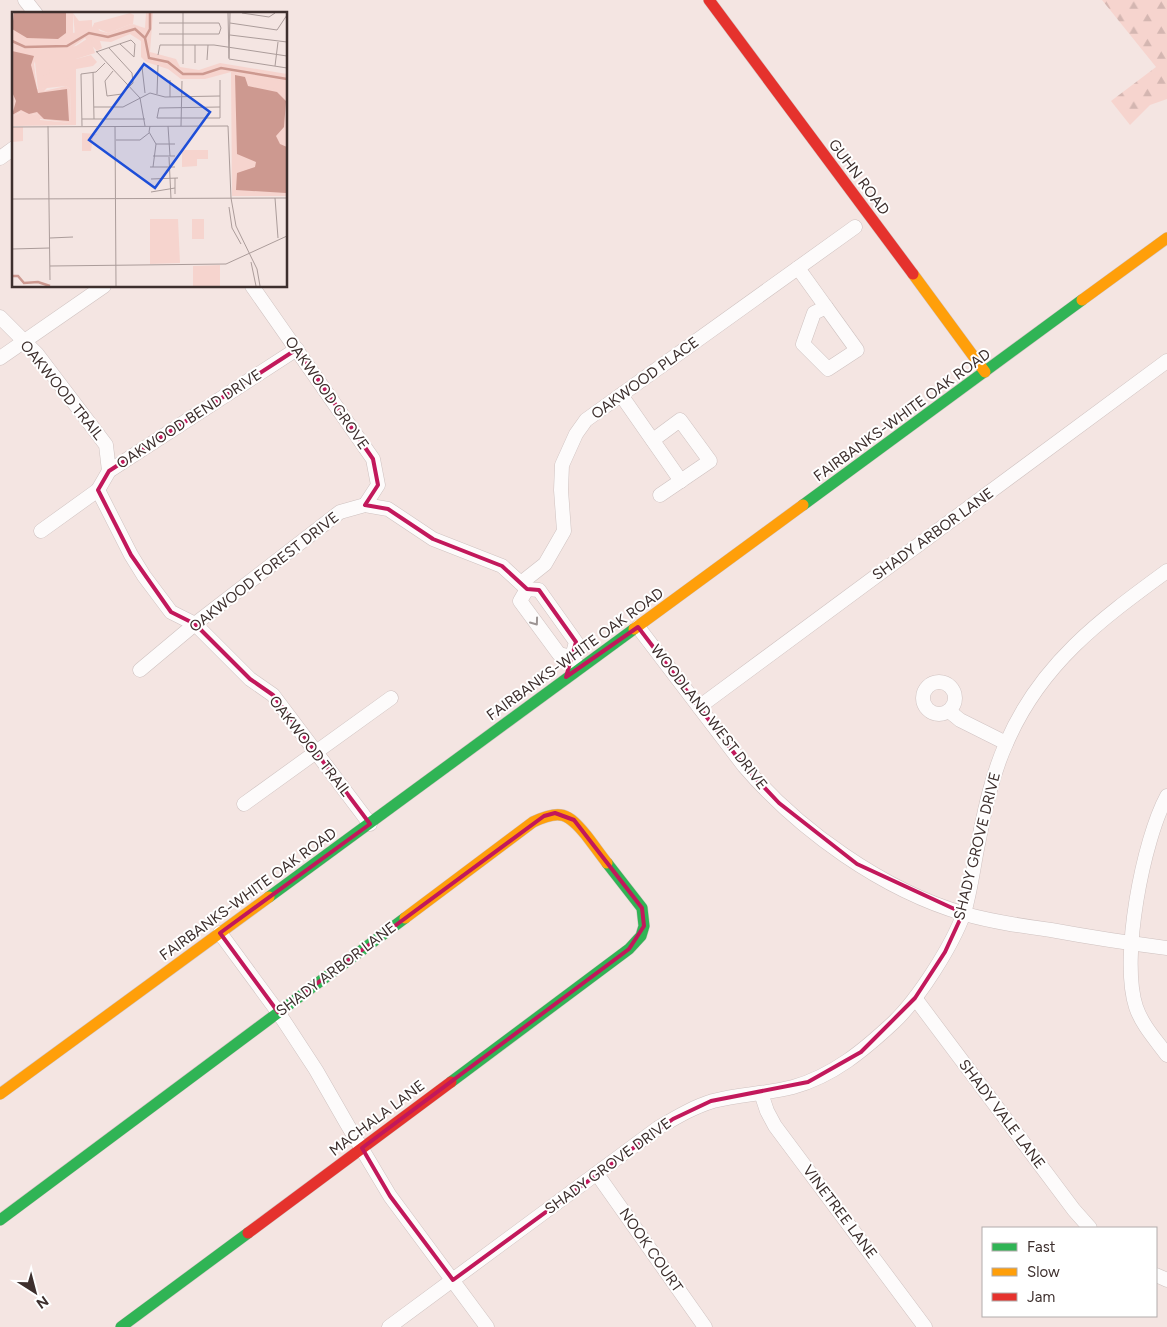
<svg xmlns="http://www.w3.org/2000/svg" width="1167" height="1327" font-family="Figtree,sans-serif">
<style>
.forest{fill:url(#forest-firs)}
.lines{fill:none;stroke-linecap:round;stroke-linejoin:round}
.street-casing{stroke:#cfc2c0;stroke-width:15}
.fast-casing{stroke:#cfc2c0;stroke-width:12}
.slow-casing{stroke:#cfc2c0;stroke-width:12}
.jam-casing{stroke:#cfc2c0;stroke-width:12}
.street{stroke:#fdfbfb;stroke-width:14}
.fast{stroke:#30b455;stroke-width:11}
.slow{stroke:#ff9f0a;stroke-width:11}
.jam{stroke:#e5322d;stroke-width:11}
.oneway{stroke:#9d9594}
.marked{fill:none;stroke:#c2185b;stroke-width:4;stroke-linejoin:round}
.labels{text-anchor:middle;stroke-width:4;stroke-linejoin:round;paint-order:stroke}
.street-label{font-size:15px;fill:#3d2f2d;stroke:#fff}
.inset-river{fill:none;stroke:#cd9990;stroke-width:2.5}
.inset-road{fill:none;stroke:#ab9c9a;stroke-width:1}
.view{fill:#1d4ed8;fill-opacity:0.15;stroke:#1d4ed8;stroke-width:2.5}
.inset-edge{fill:none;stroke:#3d2f2d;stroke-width:2.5}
</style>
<defs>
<pattern id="forest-firs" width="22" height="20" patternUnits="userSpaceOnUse" patternTransform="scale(1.25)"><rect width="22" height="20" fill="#f6d4ce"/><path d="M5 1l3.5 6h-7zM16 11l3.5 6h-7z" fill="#d4b6b1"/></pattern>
</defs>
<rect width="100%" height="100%" fill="#f4e5e2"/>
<polygon class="forest" points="1102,0 1167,0 1167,99 1150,105 1130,125 1111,101 1156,67"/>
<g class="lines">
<defs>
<g id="street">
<polyline points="25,0 36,14"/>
<polyline points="0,158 14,148"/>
<polyline points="798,268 826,307"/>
<polyline points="252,286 373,459 378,485 365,505"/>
<polygon points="826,307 857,350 828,369 803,344 814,313"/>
<polyline points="0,317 37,354 106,445 109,471"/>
<polyline points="0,358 104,286"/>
<polyline points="621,395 681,481"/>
<polyline points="653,440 680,420 710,461 660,495"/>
<polyline points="98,490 131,555 144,576 171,612 195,624 250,679 273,695 370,824"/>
<polyline points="41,531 98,490 109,471 297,349"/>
<polyline points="521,583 545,564 564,531 561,490 562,465 576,434 586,420 855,227"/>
<polyline points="527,589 520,601 559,654 572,657 577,664"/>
<path d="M638 627 744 766C799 830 882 890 965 914 993 922 1022 926 1051 930 1089 937 1128 943 1167 948"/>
<polyline points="140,670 195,624 340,512 365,505 388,509 433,539 502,566 527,589 539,590 576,642 572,657"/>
<circle cx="939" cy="698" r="16"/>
<polyline points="699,707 1167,361"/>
<polyline points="949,711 960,720 1006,743"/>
<path d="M1167 796C1143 840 1120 959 1136 1007 1142 1025 1156 1040 1167 1055"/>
<polyline points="244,804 391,698"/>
<polyline points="220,933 278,1012 316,1070 347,1124 390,1196 487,1327"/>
<polyline points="915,998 1074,1210 1090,1228"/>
<polyline points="761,1093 767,1111 775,1126 925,1327"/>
<polyline points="597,1174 705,1327"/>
<polyline points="1156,1275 1167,1280"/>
<path d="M389 1327 658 1128C675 1118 693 1107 713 1101 739 1094 766 1094 793 1087 833 1076 864 1050 894 1022 919 998 952 946 964 913 970 893 973 870 977 849 984 814 991 777 1006 744 1040 664 1100 620 1167 571"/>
</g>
<g id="fast">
<polyline points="803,505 1082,300"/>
<polyline points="269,897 634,629"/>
<polyline points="451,1082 629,949 641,936 644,926 642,908 607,863"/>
<polyline points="0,1220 405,918"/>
<polyline points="121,1327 248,1233"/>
</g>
<g id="slow">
<polyline points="913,274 985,372"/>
<polyline points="1082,300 1167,238"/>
<polyline points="634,629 803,505"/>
<path d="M405 918 533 822C560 809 568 813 586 835 593 844 600 854 607 863"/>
<polyline points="0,1094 269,897"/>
</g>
<g id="jam">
<polyline points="709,0 913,274"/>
<polyline points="248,1233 451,1082"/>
</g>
</defs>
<use href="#street" class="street-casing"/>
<use href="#fast" class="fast-casing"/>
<use href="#slow" class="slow-casing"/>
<use href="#jam" class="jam-casing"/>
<use href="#street" class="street"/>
<use href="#fast" class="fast"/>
<use href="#slow" class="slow"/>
<use href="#jam" class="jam"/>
</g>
<defs><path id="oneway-chevron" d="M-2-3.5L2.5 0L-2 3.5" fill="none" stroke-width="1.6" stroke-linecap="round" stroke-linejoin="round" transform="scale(1.25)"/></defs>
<use class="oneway" href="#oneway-chevron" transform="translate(535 622) rotate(54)"/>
<path class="marked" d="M297 349 373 459 378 485 365 505 388 509 433 539 502 566 527 589 539 590 576 642 566 677 638 627 744 766 779 803 857 864 963 913 945 952 915 998 861 1052 808 1082 711 1101 673 1119 453 1280 390 1196 362 1148 629 949 644 926 642 908 574 820 555 813 544 816 278 1012 220 933 370 824 273 695 250 679 195 624 171 612 131 555 98 490 109 471Z"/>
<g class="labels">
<g class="street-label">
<text transform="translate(859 177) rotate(53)" y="5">GUHN ROAD</text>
<text transform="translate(645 378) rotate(-36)" y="5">OAKWOOD PLACE</text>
<text transform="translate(62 390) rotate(51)" y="5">OAKWOOD TRAIL</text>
<text transform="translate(327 393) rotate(55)" y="5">OAKWOOD GROVE</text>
<text transform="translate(902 415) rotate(-36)" y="5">FAIRBANKS-WHITE OAK ROAD</text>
<text transform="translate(189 419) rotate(-33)" y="5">OAKWOOD BEND DRIVE</text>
<text transform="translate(933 534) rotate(-36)" y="5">SHADY ARBOR LANE</text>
<text transform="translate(264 572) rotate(-38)" y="5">OAKWOOD FOREST DRIVE</text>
<text transform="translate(575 654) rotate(-36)" y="5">FAIRBANKS-WHITE OAK ROAD</text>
<text transform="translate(709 717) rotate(52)" y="5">WOODLAND WEST DRIVE</text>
<text transform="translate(310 746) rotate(52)" y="5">OAKWOOD TRAIL</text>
<text transform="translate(977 846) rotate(-76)" y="5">SHADY GROVE DRIVE</text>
<text transform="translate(248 894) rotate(-36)" y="5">FAIRBANKS-WHITE OAK ROAD</text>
<text transform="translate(336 969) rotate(-37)" y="5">SHADY ARBOR LANE</text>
<text transform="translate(1002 1114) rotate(53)" y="5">SHADY VALE LANE</text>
<text transform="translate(377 1118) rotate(-37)" y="5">MACHALA LANE</text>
<text transform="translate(608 1166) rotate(-36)" y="5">SHADY GROVE DRIVE</text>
<text transform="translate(840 1212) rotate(53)" y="5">VINETREE LANE</text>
<text transform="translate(651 1250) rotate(55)" y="5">NOOK COURT</text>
</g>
</g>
<g transform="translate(12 12)">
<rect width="275" height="275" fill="#f4e5e2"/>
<path d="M0 1H61V21L79 17 82 12 88 19 96 21 119 12 133 16 134 1H141L138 40 164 47 168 55 187 58 208 51 275 62V184H220L219 60 193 67H169L156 57 134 50 129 45V29L118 22 99 30 88 29 90 36 85 39 73 26 58 37 25 43 22 52 25 77 33 76 32 79 54 74 58 77 59 111 28 107 27 114 25 103 8 100 0 105ZM0 115H11V129L0 130ZM170 138H196V147H185V154L170 155ZM138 207H166L168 251 138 252ZM180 207H192V227H180ZM208 253V274H181V254Z" fill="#f6d4ce"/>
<path d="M61 1 67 9 80 8V17L63 23ZM118 1 122 3 121 12 130 15 119 12 96 21 82 15V11ZM64 34V47L79 43 85 50 81 54 64 57V113L0 114V105L9 100 25 103 28 108 59 111 58 77 54 74 35 76 31 80 32 76 26 79 22 40ZM238 63 275 70V80L240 71ZM70 121 85 122 81 125 79 139H70Z" fill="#f6d4ce"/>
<path d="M38 57 58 63 54 70 30 71 31 64 37 62Z" fill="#f6d4ce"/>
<path d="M78 25 83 41 64 47V34Z" fill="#f6d4ce"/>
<path d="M2 1H54V21L46 27 15 26 0 17ZM0 39 22 44 19 53 26 81 55 77 57 109 32 107 25 100 17 102 9 98 0 103 4 89 0 80ZM223 63 233 65 236 74 265 80 274 89 272 115 264 124 268 132 275 135 274 181 224 178 225 161 243 155 244 150 225 142Z" fill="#cd9990"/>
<path class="inset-river" d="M133 26 138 17V1M0 29 13 35 55 34 77 21 96 25 123 17 133 26 137 46 156 50 171 62H191L209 56 275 67M0 264H6L12 271 26 270 38 274"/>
<path class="inset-road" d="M216 1 217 47M230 1 257 5 263 1M218 11 265 18 275 3M147 22H207L209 16 207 11H147M218 23 275 30M97 36 120 61 121 71 110 82 95 84 93 69 101 59M84 39 128 86 133 114M84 40 119 28 123 32 122 45 108 32M146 43 148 33H202L275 44M217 46 218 1M217 47 275 56M195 48 196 33M183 51V33M171 52V1M263 54 266 30M130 55 133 81M81 60 82 107M208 68V106H145L147 96 208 95M145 82 146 53M158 85V68M82 95H111L138 81 153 85 208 84M70 107H133M36 114 38 268M70 114 69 62 84 60 93 51M103 114 104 274M138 114 137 120 144 132H163M156 114 158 144M169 114 170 69M0 115 216 114 219 186M104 128H128L137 121M141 144H163M157 145 159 187M138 155H163M141 155 144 132M163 166V182M139 167 166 166M139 180 163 176M219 186 224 214 245 257 248 274M263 186 266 226M0 187 275 186M217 195 220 216 229 232M38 226 61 225M0 237 38 236M239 250 244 274M38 254 214 252 275 224"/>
<path class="view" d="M132 52 198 100 143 176 77 128Z"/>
<rect width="275" height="275" class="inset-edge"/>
</g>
<rect x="982" y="1227" width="175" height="90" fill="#ffffff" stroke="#b1acab"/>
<rect x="992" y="1243" width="25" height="8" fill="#30b455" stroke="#b1acab"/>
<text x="1027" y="1252" font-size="15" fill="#3d2f2d">Fast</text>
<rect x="992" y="1268" width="25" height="8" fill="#ff9f0a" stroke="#b1acab"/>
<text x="1027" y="1277" font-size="15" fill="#3d2f2d">Slow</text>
<rect x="992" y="1293" width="25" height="8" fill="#e5322d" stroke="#b1acab"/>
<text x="1027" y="1302" font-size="15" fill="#3d2f2d">Jam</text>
<g transform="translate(35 1292) rotate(144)" stroke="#ffffff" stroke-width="4" paint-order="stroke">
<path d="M0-4L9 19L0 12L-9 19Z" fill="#3d2f2d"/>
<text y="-8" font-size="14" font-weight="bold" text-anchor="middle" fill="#3d2f2d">N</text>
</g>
</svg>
